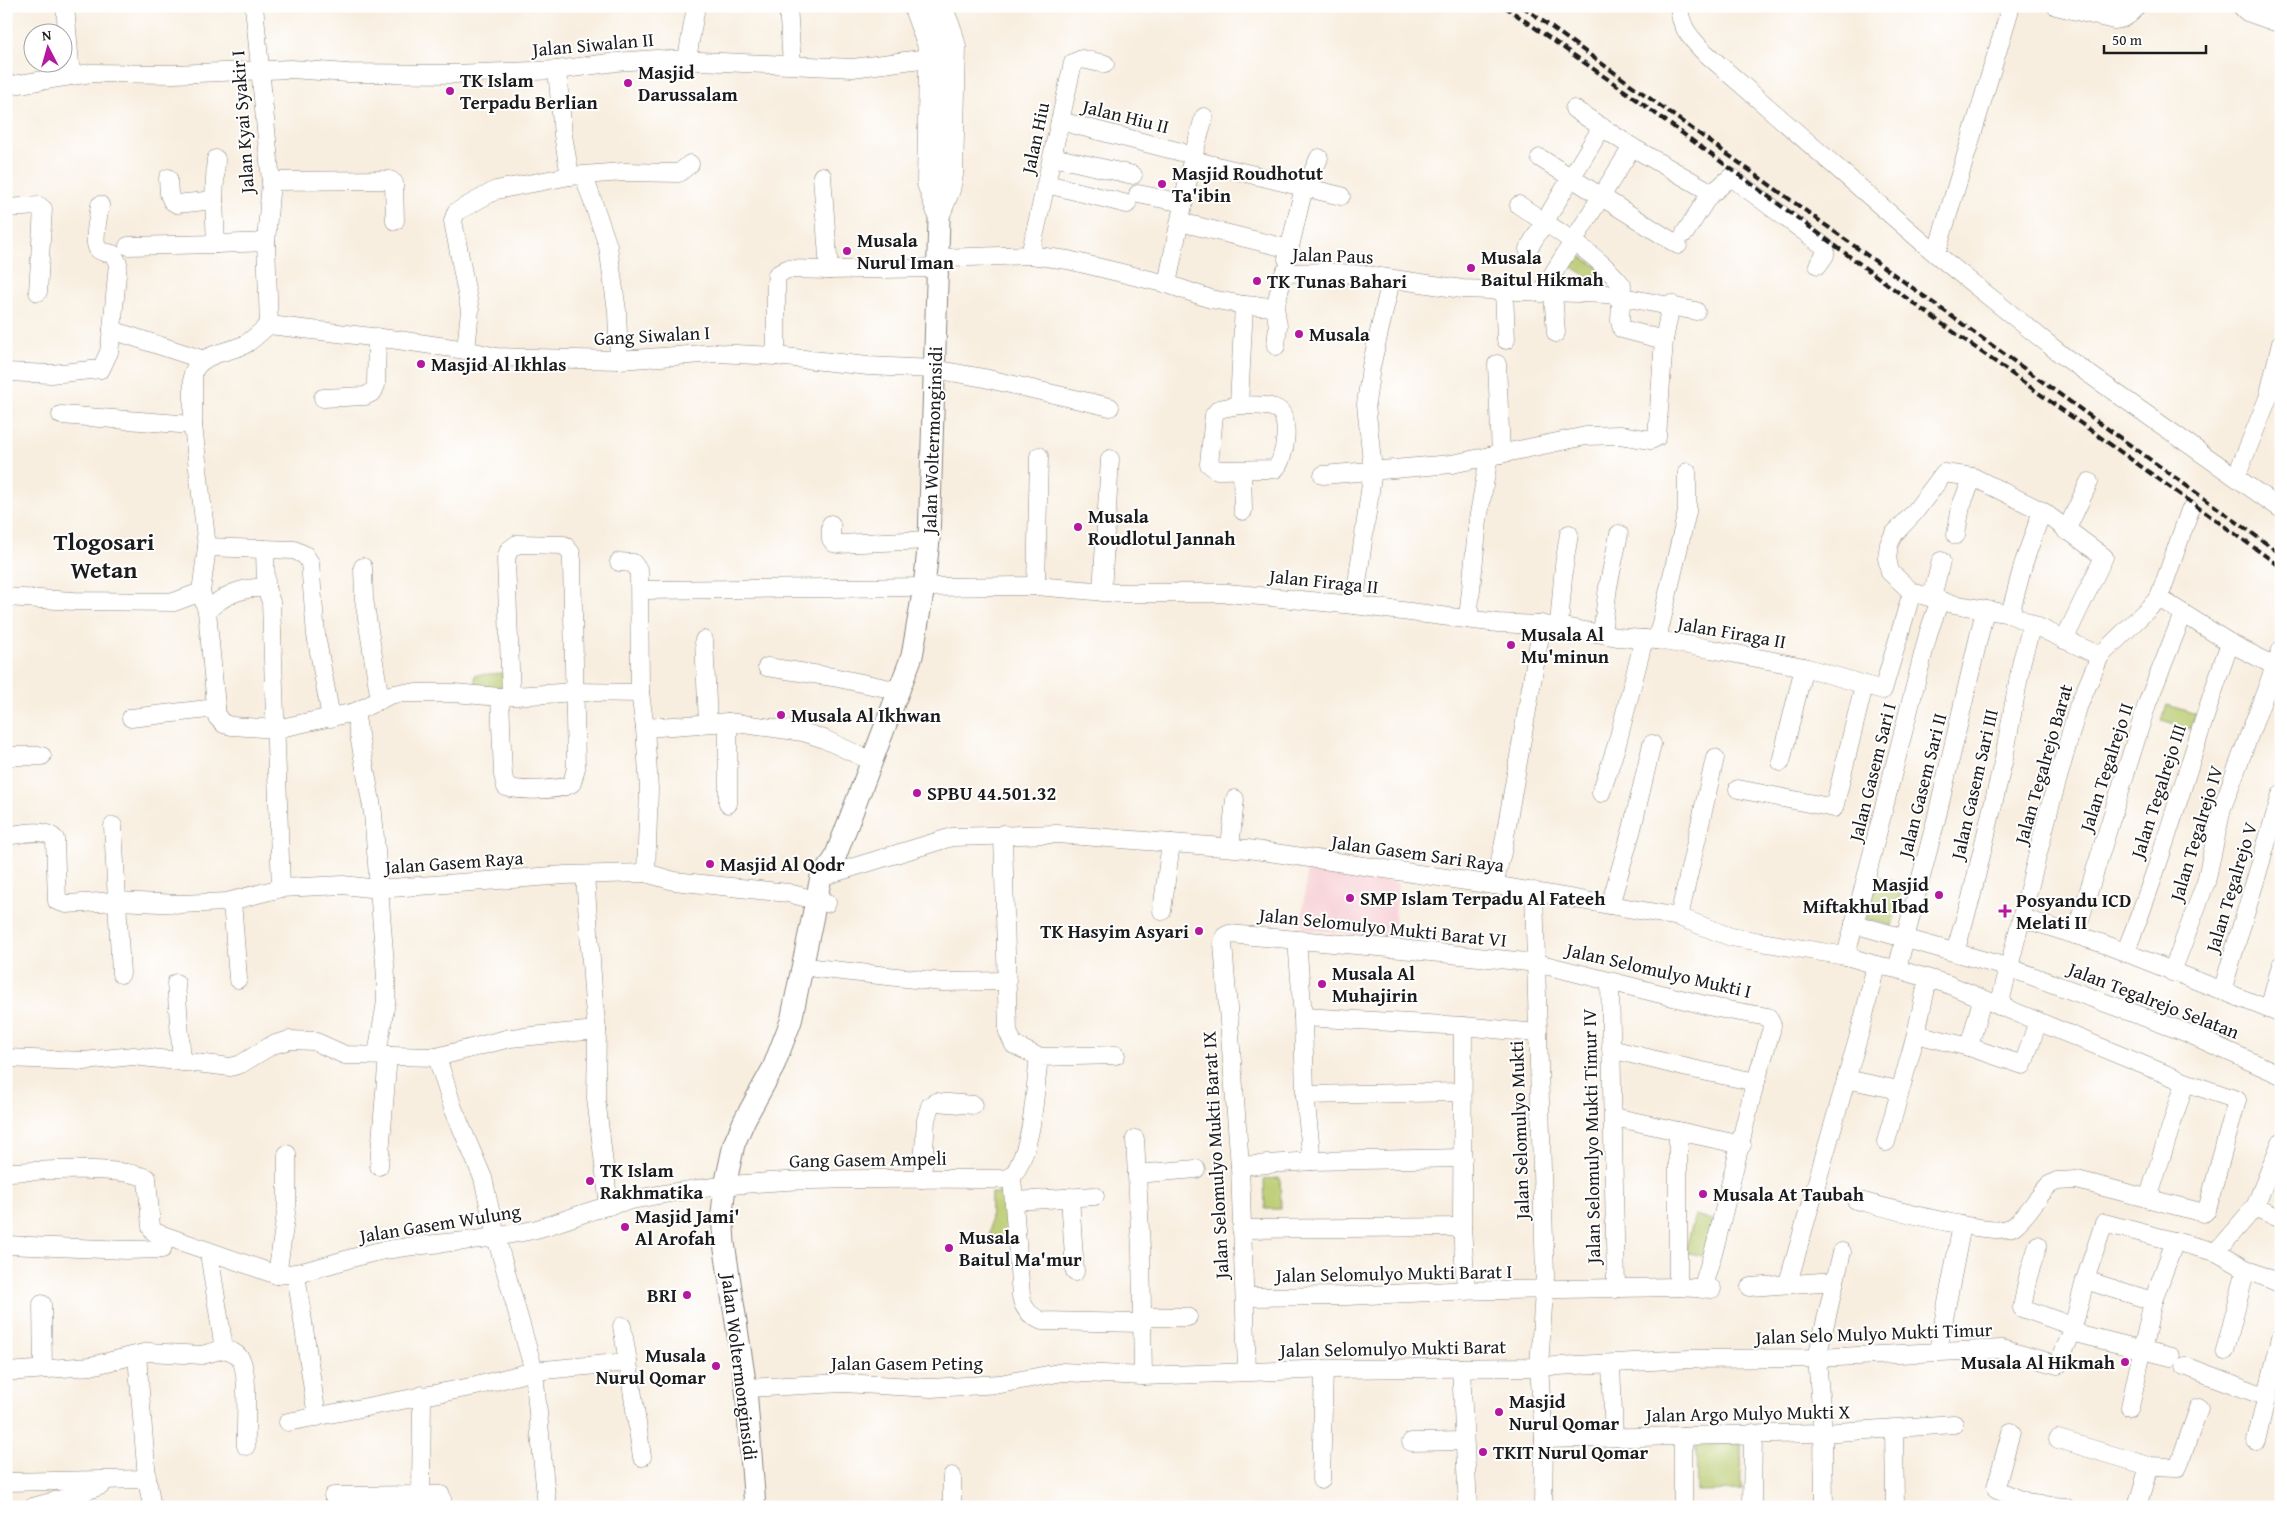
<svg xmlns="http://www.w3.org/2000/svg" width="2287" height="1513" font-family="'Gentium Book Plus',serif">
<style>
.built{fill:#f7cfd4}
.green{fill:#b7c96c;stroke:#6a7244}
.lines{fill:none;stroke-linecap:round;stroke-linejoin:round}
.minor-casing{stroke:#8a857e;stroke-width:19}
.major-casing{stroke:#8a857e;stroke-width:23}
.minor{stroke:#fff;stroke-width:18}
.major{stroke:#fff;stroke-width:21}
.rail{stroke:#1c1c1c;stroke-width:4;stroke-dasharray:8 4;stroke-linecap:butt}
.poi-dot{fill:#b5179e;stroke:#fff;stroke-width:2}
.labels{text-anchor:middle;stroke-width:4;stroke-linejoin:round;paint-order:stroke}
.street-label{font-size:19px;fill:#1c1c1c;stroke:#fff}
.poi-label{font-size:19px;font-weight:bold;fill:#1c1c1c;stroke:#fff;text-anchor:start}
.district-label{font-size:24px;font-weight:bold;fill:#1c1c1c;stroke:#fff}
</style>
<rect width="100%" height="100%" fill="#fff"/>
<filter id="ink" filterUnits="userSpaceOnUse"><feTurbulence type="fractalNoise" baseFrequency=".02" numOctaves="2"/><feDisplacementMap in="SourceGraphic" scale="10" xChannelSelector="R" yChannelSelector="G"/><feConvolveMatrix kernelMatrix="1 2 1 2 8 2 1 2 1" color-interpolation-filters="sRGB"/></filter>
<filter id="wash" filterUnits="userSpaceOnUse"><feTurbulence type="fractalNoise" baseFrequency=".0096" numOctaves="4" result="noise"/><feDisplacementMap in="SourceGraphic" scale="20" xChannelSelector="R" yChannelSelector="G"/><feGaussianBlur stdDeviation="1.12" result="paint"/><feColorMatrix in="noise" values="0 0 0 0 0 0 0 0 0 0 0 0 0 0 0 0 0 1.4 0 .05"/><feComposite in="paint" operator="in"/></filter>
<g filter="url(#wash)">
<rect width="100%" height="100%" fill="#f8eedf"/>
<polygon class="built" points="1307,868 1398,883 1393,937 1301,929"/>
<g class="green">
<polygon points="1578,255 1602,269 1595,281 1571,266"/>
<polygon points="503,673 505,693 476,695 475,675"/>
<polygon points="2167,705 2196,714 2191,729 2162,720"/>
<polygon points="1878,877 1903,884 1892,926 1866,919"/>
<polygon points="1280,1178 1281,1209 1265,1209 1264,1179"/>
<polygon points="991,1193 1010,1194 1009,1243 990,1243"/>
<polygon points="1695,1215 1716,1221 1707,1257 1685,1252"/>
<polygon points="1741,1444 1742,1490 1697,1491 1696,1445"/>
</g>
</g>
<g filter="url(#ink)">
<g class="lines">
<defs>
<g id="minor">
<polyline points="65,6 71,76"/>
<polyline points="254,6 271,181 266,242 269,325"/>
<polyline points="788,6 792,64"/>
<polyline points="912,6 926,44 928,58 926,184 938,218"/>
<path d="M1679 6C1680 26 1689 36 1702 50L1936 254 2062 355 2281 509"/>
<path d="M2056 6 2114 20C2124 19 2131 16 2136 6"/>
<polyline points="2241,6 2247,12 2281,24"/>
<polyline points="687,59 696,6"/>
<polyline points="557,70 563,135 570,176"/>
<polyline points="6,86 91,73 174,74 291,69 348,73 454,74 557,70 616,62 657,59 853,68 928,58"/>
<polyline points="1574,109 1632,147 1707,190 1708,197 1685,233"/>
<polyline points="1060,121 1181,152"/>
<polyline points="1053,157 1133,175"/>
<polyline points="1540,158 1678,245"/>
<polyline points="216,159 214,200 216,244 266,242"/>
<polyline points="1192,160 1341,196"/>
<polyline points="584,176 608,246 617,311 619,360"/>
<polyline points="822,176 829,270"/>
<polyline points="168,178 169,194 172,201 177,204 214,200"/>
<polyline points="271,181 390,180 394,183 395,221"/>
<polyline points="1047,184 1127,204"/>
<polyline points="1306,187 1319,158"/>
<polyline points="1138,194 1184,203"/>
<polyline points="1708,197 1731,177 1825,247 1825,255 1818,265"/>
<path d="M100 205C99 214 92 243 98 249 101 253 108 252 113 254L118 263 112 330 204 360"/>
<path d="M1519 205C1555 230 1594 251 1622 285L1620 321 1622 329 1664 340"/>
<polyline points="6,208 39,206 43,209 38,292"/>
<polyline points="941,215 951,190 954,175 957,47 953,31 943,6"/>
<polyline points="1180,222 1290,249"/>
<polyline points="128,246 216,244"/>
<polyline points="1528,249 1602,127"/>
<polyline points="1936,254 2011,6"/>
<polyline points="1030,255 1073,63 1082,59 1105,64"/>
<polyline points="938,258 1030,255 1068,260 1167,284 1211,299 1244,305 1275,307 1284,273 1327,272 1366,275 1462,289 1607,294 1696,311"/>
<polyline points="1287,259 1304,187"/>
<polyline points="1167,284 1192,160 1204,117"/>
<polyline points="1504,290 1506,340"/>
<polyline points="1541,293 1632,147"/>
<polyline points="1553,293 1556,333"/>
<polyline points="1275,307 1278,326 1276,346"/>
<polyline points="466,350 470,310 453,221 456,212 496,190 570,176 623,172 679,173 690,164"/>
<polyline points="776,356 776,284 777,275 787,269 829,270 937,268"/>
<polyline points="1497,364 1501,454"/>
<polyline points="6,372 51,374 101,369 109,352 112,330"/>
<polyline points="323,398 365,396 373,392 376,385 377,337"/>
<path d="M1239 405C1250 406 1267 404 1277 409 1292 416 1285 461 1275 469L1217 470 1209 464 1214 415 1219 409Z"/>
<polyline points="1239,405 1244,305"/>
<polyline points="61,415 193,425"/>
<polyline points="1242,470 1243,511"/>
<polyline points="1323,475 1452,464 1586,436 1620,435 1651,440 1657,437 1664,340 1671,304"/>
<polyline points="2236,477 2268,398 2281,343"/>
<polyline points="831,524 831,539 834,543 838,544 929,540"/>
<polyline points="2066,531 2089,482"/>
<polyline points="1956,535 1961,506 1973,477"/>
<polyline points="207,547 294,550 305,555 310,563 316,635 331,718"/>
<polyline points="265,549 266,588"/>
<polyline points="619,562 633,563 639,571 640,693 645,728 728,722 803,732 824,739 873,762"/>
<polyline points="363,567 364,599 380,700"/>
<polyline points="1036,586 1039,456"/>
<polyline points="640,590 1036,586 1118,593 1227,593 1354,605 1498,623 1559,626 1617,637 1657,640 1711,649 1804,667 1883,690 1912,592"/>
<polyline points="201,592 207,611 217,717 224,724 232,726 276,729 355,712 390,695 400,693 454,693 500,697 575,692 640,693"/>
<polyline points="1102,592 1110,459"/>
<path d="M6 597 74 601 174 602 201 592 207 547 193 425V373C201 353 226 353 244 345 253 340 261 331 269 325L398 340 466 350 496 357 619 360 717 353 776 356 868 366 934 369 984 378 1110 407"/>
<polyline points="1932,597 1941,561"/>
<polyline points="2159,598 2230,643 2281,669"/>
<polyline points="1354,605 1373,470 1366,404 1371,367 1391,280"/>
<path d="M207 611C222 596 243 586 266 588L271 602 281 888"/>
<polyline points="2010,614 2024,562 2042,511"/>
<polyline points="1468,619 1478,520 1489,456"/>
<polyline points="1559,626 1564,565 1569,534"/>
<polyline points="1602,633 1608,587 1619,534"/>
<polyline points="704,640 708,723"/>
<polyline points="1657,640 1687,512 1687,472"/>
<polyline points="2064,640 2104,557 2042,511 1973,477 1944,473 1914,513 1894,534 1889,544 1887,558 1890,572 1912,592 1948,603 2010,614 2100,656"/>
<polyline points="767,667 833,677 900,691"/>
<path d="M500 697 503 775 506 787C519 791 562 791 572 783L576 768 572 560 571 553 564 545 517 544 509 550 506 559 511 696"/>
<polyline points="355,712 373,813 386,977 386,1002 377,1054"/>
<polyline points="131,718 216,708"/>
<polyline points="645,728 649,789 646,873"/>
<polyline points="6,756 42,756"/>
<polyline points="1781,762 1804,667"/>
<polyline points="1738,789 1834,808 1864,685"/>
<polyline points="1601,793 1617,744 1644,639"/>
<polyline points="728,804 728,722"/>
<polyline points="113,826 121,974"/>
<polyline points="1003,834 1008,1032 1014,1045 1039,1057"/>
<path d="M6 836C20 834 45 827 55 839L57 901 66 904 118 901 180 904 227 902 281 888 343 885 378 889 565 875 646 873 674 881 788 893 827 903"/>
<polyline points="1230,847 1235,799"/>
<polyline points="585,875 594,1004 597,1030 596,1098 609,1206"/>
<path d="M821 877 952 837 1057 834 1248 849 1494 885 1679 917 1731 937 1846 956 1876 965 1897 969 1947 984 2185 1082 2237 1100 2207 1210 2204 1213 2077 1180 2057 1181 2049 1185C2037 1197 2028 1215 2014 1226 1998 1239 1881 1206 1856 1200"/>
<polyline points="1494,885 1503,848 1542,624"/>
<polyline points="1534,891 1545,1276 1539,1367 1544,1439 1543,1507"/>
<polyline points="232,901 238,979"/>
<polyline points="1610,905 1632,829 1652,744"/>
<polyline points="1162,911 1171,843"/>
<polyline points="1679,917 1715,758"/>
<polyline points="2022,918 2104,944 2281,1014"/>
<polyline points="1854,924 2010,968 2185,1032 2281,1075"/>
<polyline points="2075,935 2147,704 2183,614"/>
<polyline points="1297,940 1303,1017 1305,1095 1312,1161"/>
<polyline points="1955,952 1971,898 2004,758 2022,660 2032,625"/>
<path d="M2125 953C2166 852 2193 745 2230 643"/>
<polyline points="1846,956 1929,631 1940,600"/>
<polyline points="815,968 942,982 1007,981"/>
<polyline points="1897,969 1936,820 1985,610"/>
<polyline points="2172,972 2206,882 2222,808 2281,650"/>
<polyline points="1610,982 1616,1289"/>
<polyline points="176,983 182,1062"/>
<polyline points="2222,991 2281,795"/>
<polyline points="1999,1006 2049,810 2078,707 2100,656 2159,598 2190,510"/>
<polyline points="2269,1009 2281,965"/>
<polyline points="1303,1017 1463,1026 1536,1033"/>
<polyline points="1463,1026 1462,1227 1466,1291"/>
<polyline points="1916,1034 1969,1047 2023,1065 2038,1021"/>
<polyline points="1969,1047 1982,1000"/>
<polyline points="1611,1049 1688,1068 1756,1082"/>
<polyline points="437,1057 453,1108 483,1178 496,1237 534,1371 547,1507"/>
<polyline points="6,1058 84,1061 133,1056 231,1067 241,1064 272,1045 290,1040 314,1041 345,1055 437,1057 510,1038 597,1030"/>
<polyline points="1846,1079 1899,1090"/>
<polyline points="1305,1095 1462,1092"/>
<polyline points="1614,1117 1742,1145"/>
<polyline points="1135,1139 1141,1249 1143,1376"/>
<polyline points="1886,1142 1916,1034 1928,979"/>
<polyline points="2281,1142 2255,1207 2216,1252 2246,1269 2281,1284"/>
<polyline points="379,1166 388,1055"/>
<polyline points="1240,1166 1312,1161 1463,1158"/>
<path d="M6 1172C44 1171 113 1165 147 1178L151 1227 154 1232 277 1275C312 1273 342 1259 376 1252 417 1243 459 1244 499 1236 513 1234 527 1232 540 1228 567 1220 595 1208 623 1202 747 1174 875 1179 1002 1179L1012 1177"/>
<polyline points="1137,1174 1196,1169"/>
<path d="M1012 1177 1021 1296C1023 1309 1030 1316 1042 1321L1142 1323"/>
<path d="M1012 1177C1034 1146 1034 1095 1039 1057L1116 1055"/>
<polyline points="922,1179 926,1120 930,1106 936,1102 974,1105"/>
<polyline points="1070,1197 1075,1272"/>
<polyline points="2148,1199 2185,1082"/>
<polyline points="1015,1201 1095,1196"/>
<polyline points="2255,1207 2281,1219"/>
<polyline points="1241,1229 1462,1227"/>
<polyline points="6,1245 127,1250 162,1249 166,1237"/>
<polyline points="2038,1245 2028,1277 2022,1308 2072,1326"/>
<path d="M209 1253 224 1349C230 1351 236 1352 240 1358 250 1372 245 1426 246 1446"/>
<polyline points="296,1274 317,1417"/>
<polyline points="277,1275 287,1206 287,1154"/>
<polyline points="2085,1280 2153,1301"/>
<polyline points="1835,1281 1842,1252"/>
<polyline points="1788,1283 1861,1028 1876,965"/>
<polyline points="1678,1287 1678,1131"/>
<polyline points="1750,1287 1835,1281 1817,1358 1823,1433 1824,1507"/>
<polyline points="1245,1297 1347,1296 1451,1291 1678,1287 1712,1289"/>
<polyline points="42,1304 43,1369"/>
<polyline points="1142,1317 1188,1317"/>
<polyline points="622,1326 628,1362"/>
<polyline points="2072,1332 2171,1357"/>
<polyline points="1938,1350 1962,1225"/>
<polyline points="2225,1351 2246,1269"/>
<polyline points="137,1355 147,1479 152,1507"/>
<polyline points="1611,1365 1614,1437"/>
<polyline points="2185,1366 2267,1397"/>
<polyline points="1461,1368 1468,1507"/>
<polyline points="1247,1371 1240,1166 1223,943 1225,936 1229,934 1401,949 1537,963 1717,1008 1768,1017 1772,1025 1771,1031 1753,1091 1716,1243 1702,1289"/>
<polyline points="6,1372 91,1366 148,1352 202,1355 224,1349"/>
<polyline points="746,1388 843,1383 931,1388 1000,1384 1063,1372 1143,1376 1332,1369 1539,1367 1690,1359 1817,1358 2002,1349 2058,1365 2072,1332 2085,1280 2104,1223 2216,1252"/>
<polyline points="422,1395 421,1495 441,1495 444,1507"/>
<polyline points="2130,1407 2153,1301 2175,1241"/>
<polyline points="288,1422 476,1386 534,1371 628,1362 642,1457"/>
<polyline points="1894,1429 1895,1507"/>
<polyline points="2011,1432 1996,1487 1997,1490 2032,1504"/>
<polyline points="1683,1436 1683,1507"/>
<polyline points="1544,1439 1823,1433 1954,1424"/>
<polyline points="2058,1439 2149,1466"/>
<polyline points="2256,1441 2281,1337"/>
<polyline points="1411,1442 1464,1441"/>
<polyline points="1321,1480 1324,1369"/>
<polyline points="6,1482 147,1479"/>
<polyline points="333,1496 421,1495"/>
<polyline points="33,1507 66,1498 102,1485"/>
<polyline points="952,1507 952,1476"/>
<polyline points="1752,1507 1753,1433"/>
<polyline points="2031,1507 2032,1504 2065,1507"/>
<polyline points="2137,1507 2149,1466 2178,1467 2199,1408"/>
</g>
<polyline id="major" points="755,1507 746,1388 724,1243 722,1213 725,1186 734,1144 745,1119 773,1068 791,1021 821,877 834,860 912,656 924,587 929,540 939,220 941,52 939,35 928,6"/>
</defs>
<use href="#minor" class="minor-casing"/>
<use href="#major" class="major-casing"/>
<use href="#minor" class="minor"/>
<use href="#major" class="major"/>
<g class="rail">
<polyline points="1504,6 1629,94 1909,300 2281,567"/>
<polyline points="1522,6 2281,554"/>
</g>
</g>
</g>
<g class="poi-dot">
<circle cx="628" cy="83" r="5"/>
<circle cx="450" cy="91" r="5"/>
<circle cx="1162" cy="184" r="5"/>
<circle cx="847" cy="251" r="5"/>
<circle cx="1471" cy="268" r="5"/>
<circle cx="1257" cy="281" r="5"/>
<circle cx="1299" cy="334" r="5"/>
<circle cx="421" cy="364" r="5"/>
<circle cx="1078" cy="527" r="5"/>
<circle cx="1511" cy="645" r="5"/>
<circle cx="781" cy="715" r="5"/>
<circle cx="917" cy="793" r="5"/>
<circle cx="710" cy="864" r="5"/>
<circle cx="1939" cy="895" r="5"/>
<circle cx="1350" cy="898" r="5"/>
<path d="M2002.5 903.5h5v5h5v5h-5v5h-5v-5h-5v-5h5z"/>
<circle cx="1199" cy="931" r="5"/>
<circle cx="1322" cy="984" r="5"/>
<circle cx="590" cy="1181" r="5"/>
<circle cx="1703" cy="1194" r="5"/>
<circle cx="625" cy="1227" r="5"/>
<circle cx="949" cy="1248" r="5"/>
<circle cx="687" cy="1295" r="5"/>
<circle cx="2125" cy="1362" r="5"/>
<circle cx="716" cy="1366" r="5"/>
<circle cx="1499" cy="1412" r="5"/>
<circle cx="1483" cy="1452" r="5"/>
</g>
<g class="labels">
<g class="street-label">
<text transform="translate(593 44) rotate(-5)" y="7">Jalan Siwalan II</text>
<text transform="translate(1126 116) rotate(14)" y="7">Jalan Hiu II</text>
<text transform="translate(242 122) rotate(-94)" y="7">Jalan Kyai Syakir I</text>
<text transform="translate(1035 138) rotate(-78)" y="7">Jalan Hiu</text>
<text transform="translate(1333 255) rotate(2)" y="7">Jalan Paus</text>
<text transform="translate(652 335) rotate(-3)" y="7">Gang Siwalan I</text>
<text transform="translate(932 440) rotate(-88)" y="7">Jalan Woltermonginsidi</text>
<text transform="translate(1324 581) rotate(6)" y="7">Jalan Firaga II</text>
<text transform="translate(1732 632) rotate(10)" y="7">Jalan Firaga II</text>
<text transform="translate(2043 764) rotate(-74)" y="7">Jalan Tegalrejo Barat</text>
<text transform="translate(2106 767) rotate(-72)" y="7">Jalan Tegalrejo II</text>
<text transform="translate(1872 772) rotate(-76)" y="7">Jalan Gasem Sari I</text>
<text transform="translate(1974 784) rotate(-77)" y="7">Jalan Gasem Sari III</text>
<text transform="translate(1922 785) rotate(-76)" y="7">Jalan Gasem Sari II</text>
<text transform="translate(2158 791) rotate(-72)" y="7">Jalan Tegalrejo III</text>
<text transform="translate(2196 833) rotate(-73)" y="7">Jalan Tegalrejo IV</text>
<text transform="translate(1418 853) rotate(8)" y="7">Jalan Gasem Sari Raya</text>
<text transform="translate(454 862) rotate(-4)" y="7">Jalan Gasem Raya</text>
<text transform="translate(2231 887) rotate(-73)" y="7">Jalan Tegalrejo V</text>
<text transform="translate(1383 927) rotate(6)" y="7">Jalan Selomulyo Mukti Barat VI</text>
<text transform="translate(1659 970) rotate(13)" y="7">Jalan Selomulyo Mukti I</text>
<text transform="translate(2154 1000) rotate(21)" y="7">Jalan Tegalrejo Selatan</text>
<text transform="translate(1519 1130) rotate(-92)" y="7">Jalan Selomulyo Mukti</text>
<text transform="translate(1591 1136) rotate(-91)" y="7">Jalan Selomulyo Mukti Timur IV</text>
<text transform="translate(1215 1155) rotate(-93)" y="7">Jalan Selomulyo Mukti Barat IX</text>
<text transform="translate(868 1159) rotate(-1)" y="7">Gang Gasem Ampeli</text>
<text transform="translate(440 1223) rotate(-9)" y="7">Jalan Gasem Wulung</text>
<text transform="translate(1394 1273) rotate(-1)" y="7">Jalan Selomulyo Mukti Barat I</text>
<text transform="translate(1874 1333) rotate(-2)" y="7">Jalan Selo Mulyo Mukti Timur</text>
<text transform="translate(1393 1348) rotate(-1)" y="7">Jalan Selomulyo Mukti Barat</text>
<text x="907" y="1370">Jalan Gasem Peting</text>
<text transform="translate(740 1367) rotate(83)" y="7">Jalan Woltermonginsidi</text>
<text transform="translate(1748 1413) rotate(-1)" y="7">Jalan Argo Mulyo Mukti X</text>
</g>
<g class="poi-label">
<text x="638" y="79">Masjid<tspan x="638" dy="22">Darussalam</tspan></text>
<text x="460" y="87">TK Islam<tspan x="460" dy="22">Terpadu Berlian</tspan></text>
<text x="1172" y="180">Masjid Roudhotut<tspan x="1172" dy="22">Ta'ibin</tspan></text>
<text x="857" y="247">Musala<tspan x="857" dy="22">Nurul Iman</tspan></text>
<text x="1481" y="264">Musala<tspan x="1481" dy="22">Baitul Hikmah</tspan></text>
<text x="1267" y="288">TK Tunas Bahari</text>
<text x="1309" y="341">Musala</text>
<text x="431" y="371">Masjid Al Ikhlas</text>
<text x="1088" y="523">Musala<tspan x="1088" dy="22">Roudlotul Jannah</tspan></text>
<text x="1521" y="641">Musala Al<tspan x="1521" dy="22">Mu'minun</tspan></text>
<text x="791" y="722">Musala Al Ikhwan</text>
<text x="927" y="800">SPBU 44.501.32</text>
<text x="720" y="871">Masjid Al Qodr</text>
<text x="1929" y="891" text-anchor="end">Masjid<tspan x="1929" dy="22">Miftakhul Ibad</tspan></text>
<text x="1360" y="905">SMP Islam Terpadu Al Fateeh</text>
<text x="2016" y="907">Posyandu ICD<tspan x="2016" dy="22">Melati II</tspan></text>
<text x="1189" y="938" text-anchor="end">TK Hasyim Asyari</text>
<text x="1332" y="980">Musala Al<tspan x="1332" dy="22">Muhajirin</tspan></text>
<text x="600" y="1177">TK Islam<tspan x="600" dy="22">Rakhmatika</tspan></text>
<text x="1713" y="1201">Musala At Taubah</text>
<text x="635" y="1223">Masjid Jami'<tspan x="635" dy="22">Al Arofah</tspan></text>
<text x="959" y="1244">Musala<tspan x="959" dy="22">Baitul Ma'mur</tspan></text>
<text x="677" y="1302" text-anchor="end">BRI</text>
<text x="706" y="1362" text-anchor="end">Musala<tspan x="706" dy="22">Nurul Qomar</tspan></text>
<text x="2115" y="1369" text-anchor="end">Musala Al Hikmah</text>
<text x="1509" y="1408">Masjid<tspan x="1509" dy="22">Nurul Qomar</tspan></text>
<text x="1493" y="1459">TKIT Nurul Qomar</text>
</g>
<g class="district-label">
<text x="104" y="550">Tlogosari<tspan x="104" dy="28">Wetan</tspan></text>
</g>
</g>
<rect width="2287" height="1513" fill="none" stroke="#fff" stroke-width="25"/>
<g transform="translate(48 48) rotate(354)"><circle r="24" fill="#ffffff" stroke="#a4a4a4"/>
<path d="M0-4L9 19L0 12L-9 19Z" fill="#b5179e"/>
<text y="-8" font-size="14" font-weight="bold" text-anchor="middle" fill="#1c1c1c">N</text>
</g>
<path d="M2104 45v8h102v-8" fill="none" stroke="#1c1c1c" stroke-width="2.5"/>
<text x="2112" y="45" font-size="15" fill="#1c1c1c" stroke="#ffffff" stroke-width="4" paint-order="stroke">50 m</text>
</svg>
